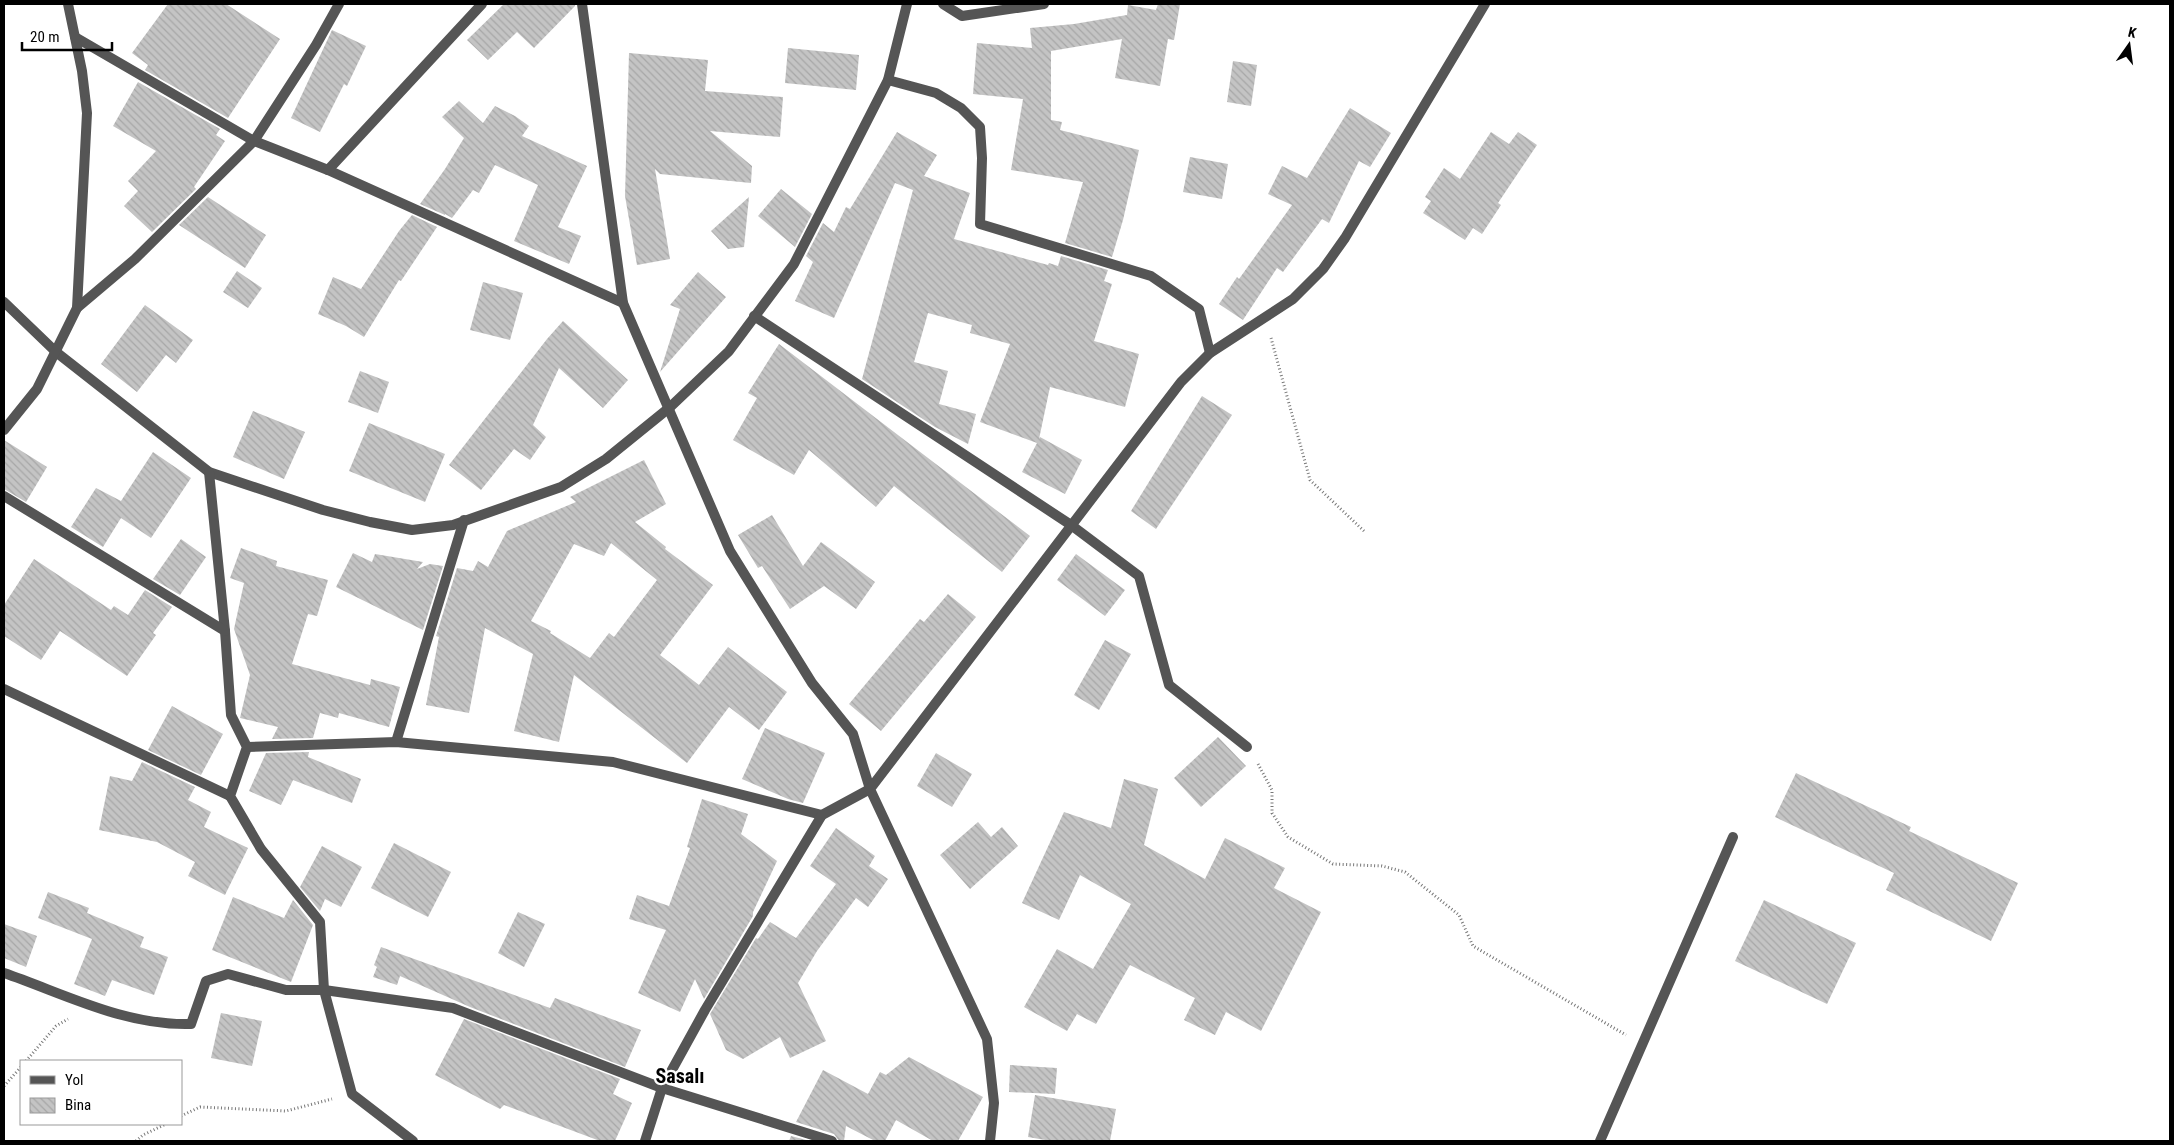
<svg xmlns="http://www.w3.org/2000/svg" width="2174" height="1145" font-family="'Roboto Condensed',sans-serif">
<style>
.building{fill:url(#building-back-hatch);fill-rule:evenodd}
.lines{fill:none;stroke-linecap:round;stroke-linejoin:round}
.path{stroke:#777;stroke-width:3;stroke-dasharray:1 2.5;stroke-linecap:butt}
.minor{stroke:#555;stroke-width:10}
.tertiary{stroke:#555;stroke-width:10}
.labels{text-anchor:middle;stroke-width:4.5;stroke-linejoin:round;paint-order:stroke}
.district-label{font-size:20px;font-weight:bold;fill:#000;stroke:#fff}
</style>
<defs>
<pattern id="building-back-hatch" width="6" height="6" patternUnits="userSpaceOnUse" patternTransform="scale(1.25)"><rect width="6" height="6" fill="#c4c4c4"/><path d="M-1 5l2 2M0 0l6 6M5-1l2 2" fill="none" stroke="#a7a7a7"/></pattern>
</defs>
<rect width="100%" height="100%" fill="#fff"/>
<g class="building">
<polygon points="168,4 226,4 280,39 228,118 145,70 148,65 132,53"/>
<polygon points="504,4 575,4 575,6 534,48 517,32 488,60 467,40"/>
<polygon points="1158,4 1180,4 1174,40 1168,39 1160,86 1115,78 1122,39 1051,51 1051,120 1062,122 1060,130 1139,150 1123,220 1112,257 1065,243 1083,182 1011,170 1023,99 973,94 977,43 1032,48 1030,28 1074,24 1127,15 1128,5 1156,10"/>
<polygon points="332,30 366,46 347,86 344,84 320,132 291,118"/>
<polygon points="788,48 859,55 856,90 785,83"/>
<polygon points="629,53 708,60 705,91 783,97 780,137 710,131 752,166 751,183 660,174 655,169 670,259 637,265 625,196"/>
<polygon points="1233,61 1257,65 1251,106 1227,102"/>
<polygon points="138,82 220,129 216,135 225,141 194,187 196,189 152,232 124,206 138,191 128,181 156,151 113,126"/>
<polygon points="459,101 483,123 495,106 515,116 529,126 522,136 587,166 558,227 581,236 569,264 514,241 538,185 495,165 479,193 473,190 452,218 445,214 445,215 420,204 445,169 464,138 442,117"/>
<polygon points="1350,108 1391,133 1370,167 1359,161 1329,223 1322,219 1283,272 1277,268 1243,320 1219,304 1237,277 1239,279 1292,205 1268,194 1282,166 1307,178"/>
<polygon points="897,132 937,155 924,176 970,193 954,239 1048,265 1049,263 1058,266 1061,256 1108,270 1104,281 1112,284 1094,341 1139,354 1125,407 1050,387 1039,439 1040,437 1082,460 1065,494 1022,472 1037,443 980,422 1010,344 970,333 972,325 928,313 914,362 948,371 939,404 976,414 968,444 935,427 862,379 913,190 895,183 834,318 795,301 813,262 806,256 823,223 834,232 846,207 850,209"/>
<polygon points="1491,132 1509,144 1518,132 1537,145 1498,203 1501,205 1482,234 1473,228 1465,240 1423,213 1431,201 1425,197 1444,168 1460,179"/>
<polygon points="1190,157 1228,164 1222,199 1183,192"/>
<polygon points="781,189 812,214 795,247 758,216"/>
<polygon points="208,197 266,235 245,268 179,225"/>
<polygon points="749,197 744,247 728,249 711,231"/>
<polygon points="412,215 437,227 401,281 399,280 364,337 346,326 318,314 333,277 361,289 399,231"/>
<polygon points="237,271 262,288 248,308 223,292"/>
<polygon points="698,272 726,297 660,372 680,309 670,305"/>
<polygon points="483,282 523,293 510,340 470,330"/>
<polygon points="145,305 193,340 176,363 166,355 137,392 101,364"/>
<polygon points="563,321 628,380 603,408 559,368 533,425 546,437 530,460 514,449 481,490 449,465 547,339"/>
<polygon points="779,344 1030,536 1002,572 894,486 876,507 809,450 794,475 733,440 757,398 748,393"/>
<polygon points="360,371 389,382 378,413 348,402"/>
<polygon points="1202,396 1232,415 1156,529 1131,511"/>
<polygon points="253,411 305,432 284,479 233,457"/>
<polygon points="369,423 445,454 425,502 349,471"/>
<polygon points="4,440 47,467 26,502 4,489"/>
<polygon points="153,452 191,478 151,538 121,518 103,547 71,527 96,488 121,501"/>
<path d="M644 460 666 504 635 522 666 547 665 549 713 585 660 655 699 685 728 647 787 692 759 730 729 707 687 763 574 675 559 742 514 731 533 654 485 628 469 713 426 705 439 637 436 636 457 568 473 571 478 561 488 567 507 531 576 502 570 497ZM611 543 657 580 614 637 609 633 590 658 550 633 551 631 531 621 574 544 604 556Z"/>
<polygon points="772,515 803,566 821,542 875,582 856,609 824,586 790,609 762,566 758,568 738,535"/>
<polygon points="181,539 206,557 180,595 153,579"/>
<polygon points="241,548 277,561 276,566 328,580 317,616 308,614 292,664 370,685 371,679 400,687 389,727 339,713 338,718 320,713 313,738 272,739 278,727 240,718 250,675 234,629 244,583 230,578"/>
<polygon points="353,553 372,562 375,554 423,562 417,569 430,564 443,566 423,630 336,587"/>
<polygon points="1076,554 1125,590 1105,616 1057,580"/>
<polygon points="34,559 111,610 114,606 128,615 145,590 172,607 153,633 156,635 127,676 60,631 41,660 4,636 4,605"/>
<polygon points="948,594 976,617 881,731 849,704 920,619 924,622"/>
<polygon points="1105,640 1131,654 1099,710 1074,695"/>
<polygon points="172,706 223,734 201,775 148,750"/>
<polygon points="765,728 825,753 803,803 788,799 742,779"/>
<polygon points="1218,737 1246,766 1201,807 1174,778"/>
<polygon points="309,752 308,757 361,779 352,803 293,780 281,805 249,791 266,753"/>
<polygon points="936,753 972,774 952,807 917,786"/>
<polygon points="142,762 195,787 188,800 211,812 204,827 248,848 225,895 188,876 195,862 157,842 99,830 110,776 132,781"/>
<polygon points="1796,773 1911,827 1909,831 2018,883 1991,941 1886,890 1894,873 1775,817"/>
<polygon points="1124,779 1158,789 1144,845 1205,879 1225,838 1285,868 1274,888 1321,912 1261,1031 1226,1012 1215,1035 1184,1020 1195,998 1130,965 1096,1024 1077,1014 1067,1031 1024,1007 1057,949 1093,969 1131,904 1080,875 1059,920 1022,903 1064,812 1111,828"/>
<polygon points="702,799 748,814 741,834 777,861 753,912 753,916 704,999 695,979 680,1012 638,993 666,930 629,919 637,895 669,906 690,848 687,847"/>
<polygon points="978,822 991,837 1002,827 1018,846 970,889 940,855"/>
<polygon points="836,828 875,856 869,866 888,879 868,907 856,898 817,951 798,983 826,1041 790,1058 780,1037 743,1059 726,1050 710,1014 756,938 758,939 770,922 796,938 836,884 810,866"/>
<polygon points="394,843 451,872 428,917 371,888"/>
<polygon points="322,846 362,867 341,907 325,899 320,911 300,887"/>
<polygon points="48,892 89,908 87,913 144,937 140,947 168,957 154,995 112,980 105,996 74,984 92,939 38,918"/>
<polygon points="233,897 284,918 293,900 313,925 291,982 212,950"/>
<polygon points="1764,900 1856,943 1827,1004 1735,961"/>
<polygon points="518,912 545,924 524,967 498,953"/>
<polygon points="4,924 37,936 26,967 4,958"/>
<polygon points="381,947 550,1008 555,998 641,1030 625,1067 470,1007 400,976 397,985 373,977 377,967 374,965"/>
<polygon points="221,1013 262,1021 252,1066 211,1058"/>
<polygon points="464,1019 620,1079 613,1094 632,1103 615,1141 600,1141 504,1105 500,1109 435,1075"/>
<polygon points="909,1057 983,1097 958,1141 933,1141 896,1120 885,1141 875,1141 846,1126 844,1141 839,1141 834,1134 796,1122 823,1070 868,1094 880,1072 886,1075"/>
<polygon points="1010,1065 1057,1068 1055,1094 1009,1092"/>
<polygon points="1035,1095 1116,1109 1110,1141 1051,1141 1028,1137"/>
<polygon points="791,1136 810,1141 789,1141"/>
</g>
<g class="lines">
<g class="path">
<polyline points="1271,338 1310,480 1364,531"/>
<polyline points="1258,764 1272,790 1272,813 1288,837 1333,864 1382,866 1405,872 1459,915 1473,946 1626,1035"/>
<polyline points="26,1061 56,1026 68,1019"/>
<polyline points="4,1086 21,1067"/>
<polyline points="181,1116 200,1107 286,1111 332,1099"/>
<polyline points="136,1141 143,1135 166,1124"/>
</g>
<g class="minor">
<polyline points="943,4 962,16 1044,4"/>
<polyline points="75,37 254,141 328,170 623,303"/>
<polyline points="888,80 936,93 961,108 980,127 982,158 980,224 1151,276 1199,309 1210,353"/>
<polyline points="328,170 482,4"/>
<polyline points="4,302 56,352 209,472 323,510 370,522 412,530 453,525 561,487 606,459 669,408 729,351 794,264 888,80 907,4"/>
<polyline points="77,308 135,259 254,141 316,45 339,4"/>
<polyline points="754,316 1071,525 1139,576 1169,685 1247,747"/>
<polyline points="4,430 37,389 77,308 87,113 82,71 68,4"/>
<polyline points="209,472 225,631 231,715 247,747 230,796 261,849 320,922 324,990 352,1094 413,1141"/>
<polyline points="4,496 225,631"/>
<polyline points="4,689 230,796"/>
<polyline points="396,742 464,520"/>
<polyline points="247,747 396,742 613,762 822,815"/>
<path d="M4 973C65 994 125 1026 191 1024L206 981 228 974 286 990H324L453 1008 662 1088 705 1010 822 815 870 789 853 734 812 683 730 551 623 303 582 4"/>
<polyline points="990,1141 994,1103 987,1039 870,789 1181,382 1210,353 1293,299 1323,269 1345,238 1485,4"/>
<polyline points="1600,1141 1733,837"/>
</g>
<polyline class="tertiary" points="645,1141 662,1088 832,1141"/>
</g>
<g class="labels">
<g class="district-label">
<text x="680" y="1083">Sasalı</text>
</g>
</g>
<rect width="2174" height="1145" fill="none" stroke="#000000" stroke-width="10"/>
<rect x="20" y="1060" width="162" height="65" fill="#ffffff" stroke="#999999"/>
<rect x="30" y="1076" width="25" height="8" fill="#555555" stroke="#999999"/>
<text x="65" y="1085" font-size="15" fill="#000000">Yol</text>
<rect x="30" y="1098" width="25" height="15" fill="url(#building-back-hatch)" stroke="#999999"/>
<text x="65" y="1110" font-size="15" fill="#000000">Bina</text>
<g transform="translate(2129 45) rotate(14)" stroke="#ffffff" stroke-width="4" paint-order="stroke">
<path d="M0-4L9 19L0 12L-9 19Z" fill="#000000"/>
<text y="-8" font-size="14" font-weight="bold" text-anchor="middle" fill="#000000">K</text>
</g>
<path d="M22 42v8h90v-8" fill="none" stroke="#000000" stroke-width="2.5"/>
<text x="30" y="42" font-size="15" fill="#000000" stroke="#ffffff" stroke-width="4" paint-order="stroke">20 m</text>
</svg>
